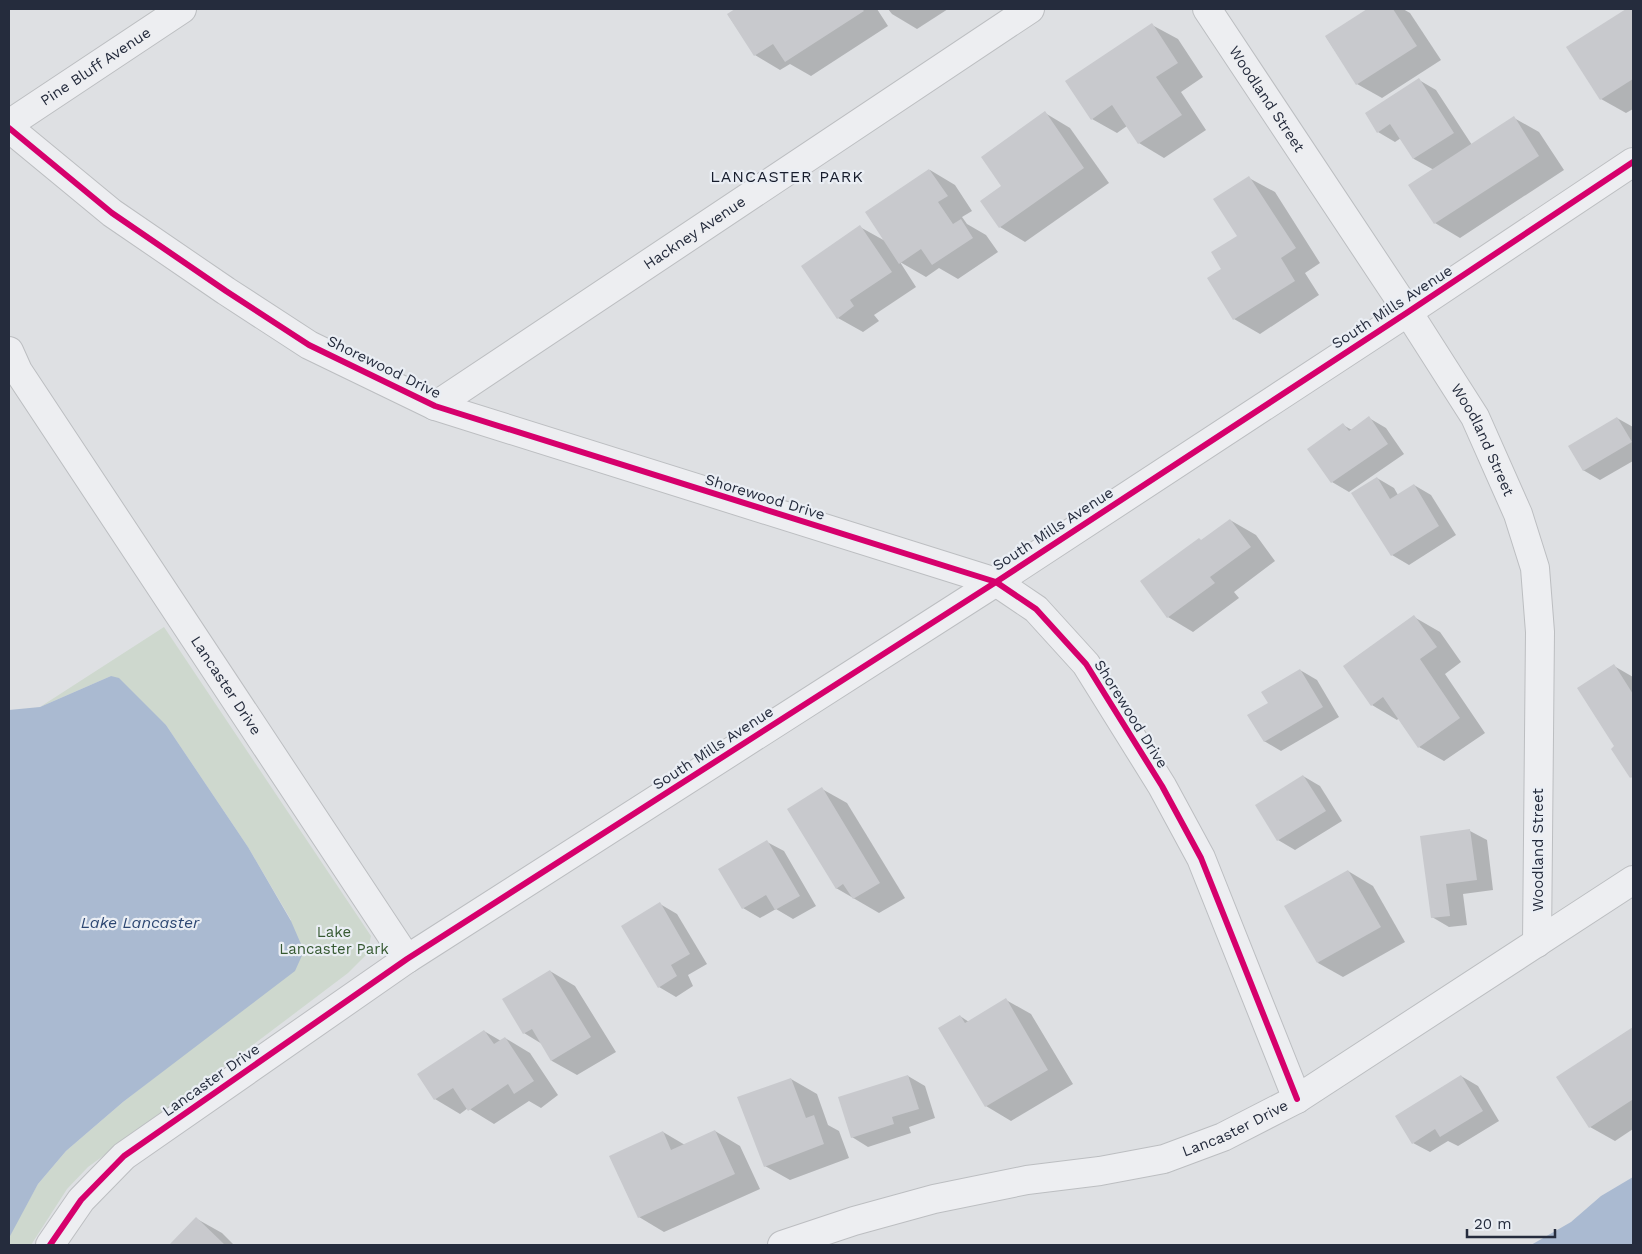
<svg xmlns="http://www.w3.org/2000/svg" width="1642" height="1254" font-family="'Work Sans',sans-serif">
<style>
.green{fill:#ced8ce}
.water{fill:#aabad1}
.shadow{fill:#0003}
.building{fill:#c8c9cd}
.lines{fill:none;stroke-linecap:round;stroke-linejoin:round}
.minor-casing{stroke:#bcbec1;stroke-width:30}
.minor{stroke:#edeef1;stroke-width:28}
.cycleway-casing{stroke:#eaeef4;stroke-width:9}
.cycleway{stroke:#d6006c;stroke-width:6}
.labels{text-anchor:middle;stroke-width:4.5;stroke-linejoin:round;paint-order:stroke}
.street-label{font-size:15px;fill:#252c3d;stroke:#eaeef4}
.park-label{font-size:15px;fill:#365931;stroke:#eaeef4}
.neighbourhood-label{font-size:16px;letter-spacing:1px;fill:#171d2d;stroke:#eaeef4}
.water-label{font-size:16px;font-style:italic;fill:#2d4772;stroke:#eaeef4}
</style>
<rect width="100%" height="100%" fill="#dee0e3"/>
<polygon class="green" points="164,627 371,936 367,954 348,973 184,1097 88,1167 67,1189 31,1245 9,1245 9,1238 14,1227 38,1184 66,1151 123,1102 191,1049 291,920 248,847 166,725 111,676 40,707"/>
<g class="water">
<polygon points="111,676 119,678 166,725 248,847 291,921 304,951 295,971 123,1102 66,1151 38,1184 9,1238 9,710 40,707"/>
<polygon points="1633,1177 1633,1245 1531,1245 1571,1222 1601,1196"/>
</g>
<g class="shadow">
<polygon points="737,9 877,9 888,26 811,76 790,64 780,70 755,55 728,15"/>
<polygon points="888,9 948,9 917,29 892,14"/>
<polygon points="1369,9 1403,9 1410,13 1441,60 1382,98 1357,84 1326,37"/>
<polygon points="1629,9 1633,9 1633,109 1626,113 1601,99 1568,47"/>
<polygon points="1152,25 1178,39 1203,77 1181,92 1206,130 1164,158 1139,143 1127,126 1117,133 1092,119"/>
<polygon points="1419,80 1436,90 1472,145 1514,118 1539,132 1564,170 1460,238 1435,223 1434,170 1414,159 1401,138 1395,142 1378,132"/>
<polygon points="1045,113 1070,128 1109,183 1025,242 1000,227 1002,186"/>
<polygon points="930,170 955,185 972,211 962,217 967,224 986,235 998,252 958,279 939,268 926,277 900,262 916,287 874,315 879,321 863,332 838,318 860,227 887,242"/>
<polygon points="1249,178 1275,192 1320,263 1305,273 1319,295 1260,334 1234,319 1223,269 1238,236"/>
<polygon points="1369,418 1386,428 1404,454 1349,492 1332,482 1343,425 1352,430"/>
<polygon points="1617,418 1633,427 1633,461 1600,480 1583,470"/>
<polygon points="1377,478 1394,488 1398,495 1414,485 1431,495 1456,535 1409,565 1392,555"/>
<polygon points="1230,520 1256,535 1275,561 1234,592 1239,598 1193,632 1168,617"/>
<polygon points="1414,617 1440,632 1461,662 1445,674 1485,733 1444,761 1419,747 1399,718 1397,720 1372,705"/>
<polygon points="1614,666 1633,677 1633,778 1631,777 1616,747"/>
<polygon points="1300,670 1317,680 1339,717 1281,751 1264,741 1269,703"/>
<polygon points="1303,776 1320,786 1342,821 1295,850 1278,840"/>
<polygon points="822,789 847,803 905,898 879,913 836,888"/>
<polygon points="1470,831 1487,840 1493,890 1463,894 1467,925 1449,927 1432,917 1421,837"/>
<polygon points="767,842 784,851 816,906 793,919 776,909 760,918 743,908 720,870"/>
<polygon points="1348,871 1373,886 1405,942 1343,977 1318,963"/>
<polygon points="660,904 677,914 707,964 688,975 693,986 676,997 659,987"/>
<polygon points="550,971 575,986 616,1052 577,1075 552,1061 542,1044 524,1033"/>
<polygon points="1006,1000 1031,1014 1073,1084 1011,1121 986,1106 960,1016 969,1022"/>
<polygon points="1633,1028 1633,1129 1615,1141 1590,1127 1558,1077"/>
<polygon points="484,1031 501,1041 505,1038 530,1053 558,1095 541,1108 529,1101 494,1124 468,1108 460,1114 435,1099"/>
<polygon points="908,1076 925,1086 935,1118 909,1127 911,1133 868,1147 852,1137"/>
<polygon points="1461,1076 1478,1086 1499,1121 1458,1146 1448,1141 1430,1152 1413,1143"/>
<polygon points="791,1079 817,1094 828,1125 839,1131 849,1158 790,1180 765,1166"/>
<polygon points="715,1131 740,1146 760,1189 664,1232 639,1217 663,1132 685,1145"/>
<polygon points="197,1219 222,1233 234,1245 171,1245"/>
</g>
<g class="building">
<polygon points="735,9 862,9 864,11 785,62 773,44 754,56 727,14"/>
<polygon points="1367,9 1393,9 1417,46 1356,85 1325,36"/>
<polygon points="1626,9 1633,9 1633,79 1600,100 1566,47"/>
<polygon points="1152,23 1178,63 1156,77 1182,115 1138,144 1112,105 1091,120 1065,81"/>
<polygon points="1419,78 1454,133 1413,159 1390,124 1377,133 1365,113"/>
<polygon points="1045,111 1084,168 999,228 980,201 1001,186 981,157"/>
<polygon points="1514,116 1539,156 1434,224 1408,185"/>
<polygon points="929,169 948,196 938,202 953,224 961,219 973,238 932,265 921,249 899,264 865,212"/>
<polygon points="1249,176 1296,248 1281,258 1295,281 1233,320 1207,278 1221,269 1211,252 1237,236 1213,199"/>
<polygon points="860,225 892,272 850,300 854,306 837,319 801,266"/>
<polygon points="1369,416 1388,444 1331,483 1307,449 1343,423 1349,431"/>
<polygon points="1617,417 1632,442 1583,471 1568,446"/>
<polygon points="1377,477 1390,499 1414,484 1439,526 1391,556 1351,493"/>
<polygon points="1230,519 1251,547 1210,577 1215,583 1167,618 1140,581 1199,538 1201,540"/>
<polygon points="1414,615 1437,647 1420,659 1460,718 1418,748 1383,697 1371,706 1343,666"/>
<polygon points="1614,664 1633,694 1633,776 1630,778 1611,749 1614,746 1577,688"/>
<polygon points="1300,669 1323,707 1264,742 1247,715 1268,703 1261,692"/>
<polygon points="1303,775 1326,811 1277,841 1255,805"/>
<polygon points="822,787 880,883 853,899 843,884 836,889 787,809"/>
<polygon points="1470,829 1477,880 1446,884 1450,916 1431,918 1420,836"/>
<polygon points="767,840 800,896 775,910 766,895 742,909 718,869"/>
<polygon points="1348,870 1381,927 1317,963 1284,906"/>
<polygon points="660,902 690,954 671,965 677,976 658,988 621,926"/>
<polygon points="550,970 591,1037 551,1061 532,1029 523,1034 502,999"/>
<polygon points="1006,998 1048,1070 985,1107 938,1028 960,1015 965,1023"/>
<polygon points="1633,1027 1633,1102 1632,1100 1589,1128 1556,1077"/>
<polygon points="484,1030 494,1044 505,1037 534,1081 514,1094 508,1084 468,1111 453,1088 434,1100 417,1074"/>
<polygon points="908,1075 919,1109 892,1117 894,1124 851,1138 838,1097"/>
<polygon points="1461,1075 1483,1111 1440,1137 1435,1129 1412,1144 1395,1116"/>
<polygon points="791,1078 806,1118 814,1115 824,1144 764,1167 737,1097"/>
<polygon points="715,1130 735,1174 638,1218 609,1156 663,1131 671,1150"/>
<polygon points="196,1217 225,1245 169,1245"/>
</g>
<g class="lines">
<defs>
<g id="minor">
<path id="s1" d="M1207 9 1408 312 1475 417 1518 514 1535 568 1540 632 1537 943"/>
<path id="s2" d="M9 124 182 9"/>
<polyline points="9,128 112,213 226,291 309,345 435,406 996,582 1036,609 1086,664 1162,786 1201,858 1297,1099"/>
<path id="s3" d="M9 351 18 371 407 959"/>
<path id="s4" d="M435 406 1030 9"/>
<polyline points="50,1245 81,1200 124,1156 407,959 996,582 1408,312 1633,162"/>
<path id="s5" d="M782 1245 854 1221 934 1199 1027 1180 1100 1171 1164 1159 1223 1137 1297 1099 1633 880"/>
</g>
</defs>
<use href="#minor" class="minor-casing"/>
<use href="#minor" class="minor"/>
<defs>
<g id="cycleway">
<polyline points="9,128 112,213 226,291 309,345 435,406 996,582 1036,609 1086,664 1162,786 1201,858 1297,1099"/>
<polyline points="50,1245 81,1200 124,1156 407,959 996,582 1408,312 1633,162"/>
</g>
</defs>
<use href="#cycleway" class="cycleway-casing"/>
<use href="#cycleway" class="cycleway"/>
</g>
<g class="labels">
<g class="street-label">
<text dy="5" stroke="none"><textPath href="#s2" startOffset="104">Pine Bluff Avenue</textPath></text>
<text dy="5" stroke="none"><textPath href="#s1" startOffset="108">Woodland Street</textPath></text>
<text dy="5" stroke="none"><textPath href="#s4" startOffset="312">Hackney Avenue</textPath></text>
<text transform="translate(1392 307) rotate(-33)" y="5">South Mills Avenue</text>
<text transform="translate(384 367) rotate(26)" y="5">Shorewood Drive</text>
<text dy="5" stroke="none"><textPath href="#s1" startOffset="512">Woodland Street</textPath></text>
<text transform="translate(765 497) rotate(17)" y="5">Shorewood Drive</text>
<text transform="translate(1053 529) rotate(-33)" y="5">South Mills Avenue</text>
<text dy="5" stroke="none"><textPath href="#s3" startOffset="399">Lancaster Drive</textPath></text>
<text transform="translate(1131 714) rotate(58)" y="5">Shorewood Drive</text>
<text transform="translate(713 748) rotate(-33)" y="5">South Mills Avenue</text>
<text transform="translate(1538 850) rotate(-90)" y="5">Woodland Street</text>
<text transform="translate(211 1080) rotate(-35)" y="5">Lancaster Drive</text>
<text dy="5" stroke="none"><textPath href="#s5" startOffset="470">Lancaster Drive</textPath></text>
</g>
<g class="park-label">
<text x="334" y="937">Lake<tspan x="334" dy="17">Lancaster Park</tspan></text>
</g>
<g class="neighbourhood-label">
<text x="787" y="182">LANCASTER PARK</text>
</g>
<g class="water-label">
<text x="140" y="928">Lake Lancaster</text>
</g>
</g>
<rect width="1642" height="1254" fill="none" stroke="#252c3d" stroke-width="20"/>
<path d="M1467 1229v8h88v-8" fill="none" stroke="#252c3d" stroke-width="2.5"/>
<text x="1474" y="1229" font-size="15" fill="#252c3d" stroke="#eaeef4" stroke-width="4" paint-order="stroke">20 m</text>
</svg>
